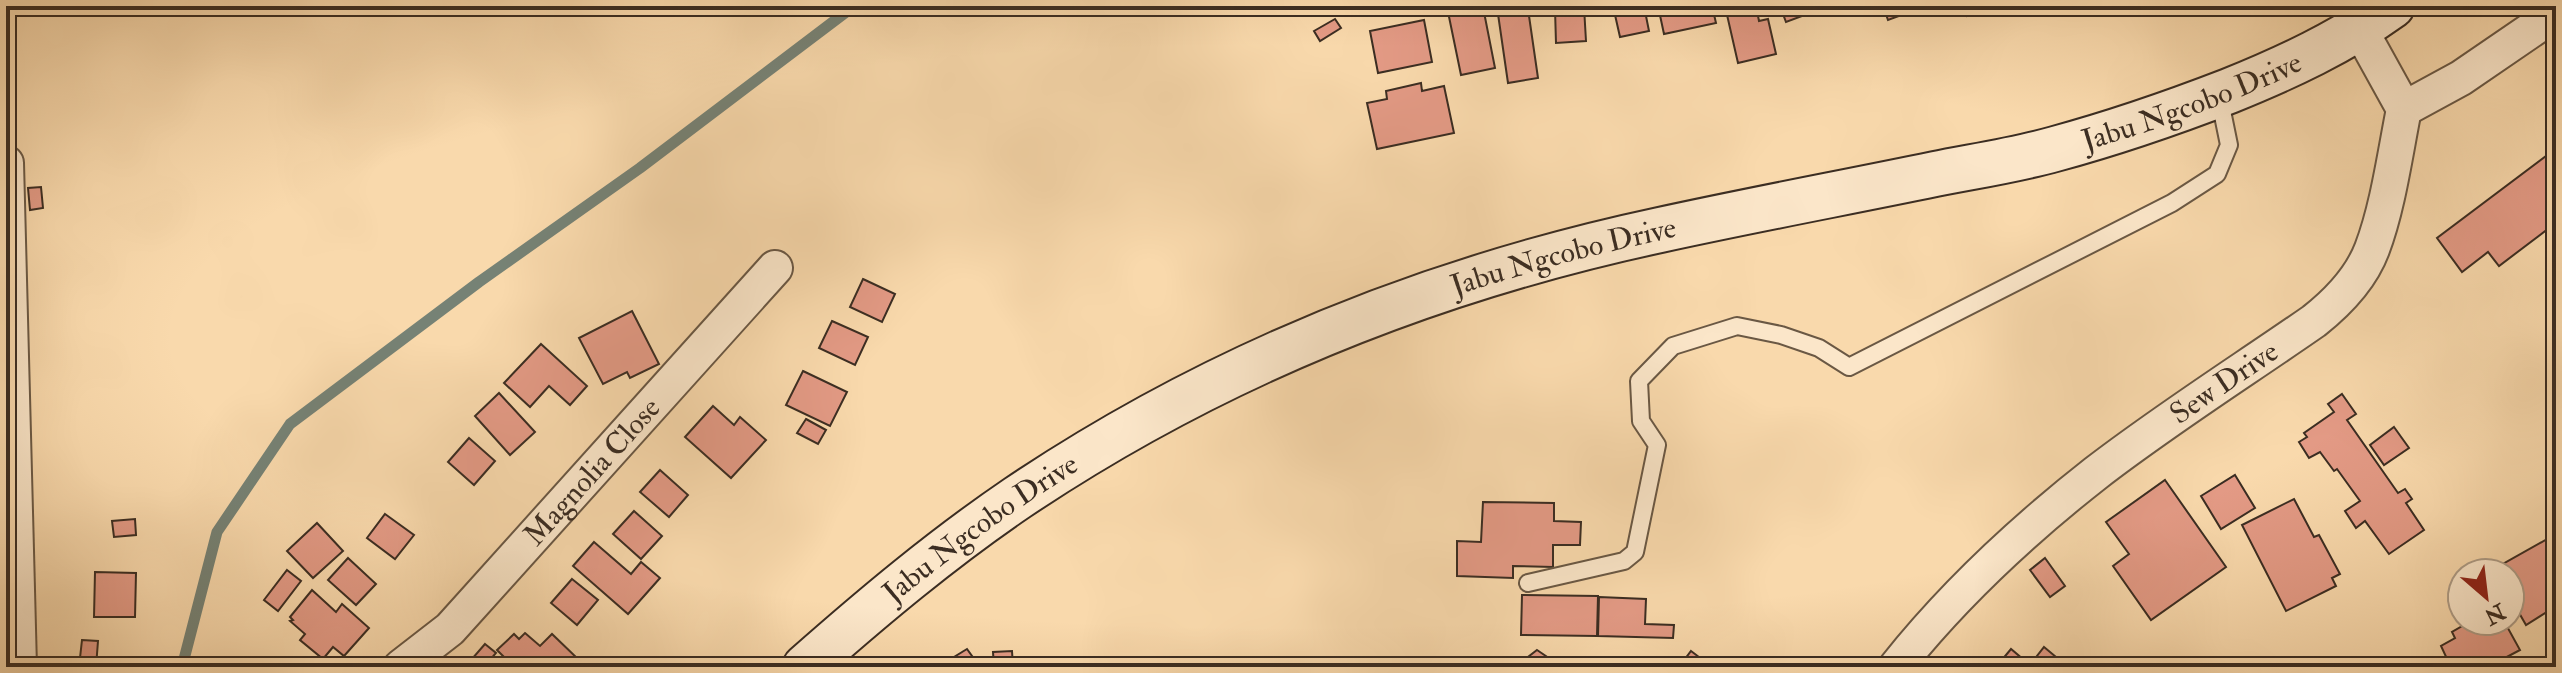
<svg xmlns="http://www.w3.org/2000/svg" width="2562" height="673" font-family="'IM FELL Double Pica',serif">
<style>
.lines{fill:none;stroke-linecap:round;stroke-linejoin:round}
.stream{stroke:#768275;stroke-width:11}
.building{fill:#e39a85;stroke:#3b2d22;stroke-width:2}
.lane-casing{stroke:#6a5844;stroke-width:20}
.street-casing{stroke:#6a5844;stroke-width:38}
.secondary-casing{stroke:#3b2d22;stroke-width:48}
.lane{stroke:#fbe6c9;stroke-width:16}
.street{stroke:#fbe6c9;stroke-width:34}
.secondary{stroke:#fbe6c9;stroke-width:44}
.labels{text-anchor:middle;stroke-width:7;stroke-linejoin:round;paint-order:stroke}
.street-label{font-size:30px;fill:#3b2d22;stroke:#fbe6c9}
</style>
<rect width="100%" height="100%" fill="#f9d9ac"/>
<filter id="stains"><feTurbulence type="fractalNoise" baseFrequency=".0025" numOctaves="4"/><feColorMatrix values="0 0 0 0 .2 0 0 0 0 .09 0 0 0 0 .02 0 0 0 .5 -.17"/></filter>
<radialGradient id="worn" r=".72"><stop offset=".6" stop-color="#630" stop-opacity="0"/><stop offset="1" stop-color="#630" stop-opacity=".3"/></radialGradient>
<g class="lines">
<polyline class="stream" points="182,667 217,532 290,424 479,282 640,168 854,6"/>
</g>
<g class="building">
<polygon points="1454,6 1483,7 1495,68 1461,75 1447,7"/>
<polygon points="1613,6 1644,6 1649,31 1620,37"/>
<polygon points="1658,6 1712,6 1716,23 1664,34"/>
<polygon points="1725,6 1756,6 1759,21 1768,19 1776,54 1738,63"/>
<polygon points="1780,6 1811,6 1813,12 1786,22"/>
<polygon points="1883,6 1926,6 1888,20"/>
<polygon points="1963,6 1995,6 1967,16"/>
<polygon points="1584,7 1586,41 1556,43 1555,9"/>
<polygon points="1528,9 1538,78 1508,83 1498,14"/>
<polygon points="1335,19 1341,28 1320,41 1314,31"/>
<polygon points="1424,20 1432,62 1378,73 1370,31"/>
<polygon points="1421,83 1422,91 1444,86 1454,133 1377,149 1367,103 1387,99 1386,91"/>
<polygon points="2554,150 2556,231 2552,234 2548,229 2499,266 2488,252 2462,272 2437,238"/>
<polygon points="41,187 43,208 30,210 28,188"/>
<polygon points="863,279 895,294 882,322 850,307"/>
<polygon points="632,311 659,364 630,378 627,372 603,384 579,338"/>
<polygon points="832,321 868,337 855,365 819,348"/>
<polygon points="541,344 587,386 570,405 549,386 530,407 504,383"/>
<polygon points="803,371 847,392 830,426 786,405"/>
<polygon points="499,393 535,432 510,455 475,416"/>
<polygon points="2342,394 2356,414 2347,420 2398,493 2405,489 2412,499 2406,503 2424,530 2389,554 2365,521 2356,528 2345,511 2360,501 2337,469 2334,471 2320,452 2309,458 2299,442 2307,437 2304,433 2334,412 2328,404"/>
<polygon points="713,406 734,425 740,417 766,440 731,478 685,437"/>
<polygon points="806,419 826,430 818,444 797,433"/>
<polygon points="2394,427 2409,448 2384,465 2370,445"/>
<polygon points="469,438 495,461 474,485 448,462"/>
<polygon points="660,470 688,495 669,517 640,492"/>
<polygon points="2235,475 2255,508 2221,529 2201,496"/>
<polygon points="2165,480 2226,567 2151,620 2113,566 2129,554 2106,522"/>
<polygon points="2294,499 2314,537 2319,535 2340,574 2332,578 2336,586 2286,611 2242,525"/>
<polygon points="1483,502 1554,503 1554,521 1581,522 1580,545 1553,545 1553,567 1513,566 1513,578 1457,576 1457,541 1481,542"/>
<polygon points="634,511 662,536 641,559 613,534"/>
<polygon points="385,514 414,535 395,559 367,538"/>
<polygon points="135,519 136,535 114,537 112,521"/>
<polygon points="317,523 343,551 313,578 287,551"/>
<polygon points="2556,534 2556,618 2550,610 2526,625 2510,597 2510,573 2496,573 2494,569"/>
<polygon points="594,542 631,574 641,562 660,578 628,614 573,566"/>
<polygon points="348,558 376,584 356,605 328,580"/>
<polygon points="2045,558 2065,586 2050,597 2030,570"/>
<polygon points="287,570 301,581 278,611 264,600"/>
<polygon points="95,572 136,573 135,617 94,617"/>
<polygon points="572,579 598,600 577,625 551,603"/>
<polygon points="312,590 336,612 342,604 369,628 344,656 333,647 323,659 300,640 305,634 290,621 293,620 290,617"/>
<polygon points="1522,595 1598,596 1597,636 1521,635"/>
<polygon points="1599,597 1646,599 1645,624 1674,625 1673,638 1598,636"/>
<polygon points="2471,621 2504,621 2520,650 2503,659 2508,667 2439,667 2448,661 2441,646 2455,638 2452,632"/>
<polygon points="525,633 540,646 552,634 579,660 572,667 514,667 497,650 514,634 519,639"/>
<polygon points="82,640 98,641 96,667 79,667"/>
<polygon points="485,644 496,653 484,667 480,667 471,660"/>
<polygon points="2044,647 2068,667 1996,667 2011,649 2030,665"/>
<polygon points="967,649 972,656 959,664 954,657"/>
<polygon points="1537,650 1562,667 1515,667"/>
<polygon points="1012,651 1013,667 994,667 993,652"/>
<polygon points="1691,651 1712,667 1679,667"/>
<rect x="1116" y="659" width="75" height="8"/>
</g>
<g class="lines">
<defs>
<polyline id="lane" points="1528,583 1624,561 1635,552 1657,445 1641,421 1639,381 1673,346 1737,326 1781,335 1819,348 1849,367 2172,203 2217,174 2229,145 2219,96"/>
<g id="street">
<polyline points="2404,109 2461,78 2556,13"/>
<polyline points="6,163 19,667"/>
<path id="s1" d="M401 667 450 629 775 268"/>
<path id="s2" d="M1896 667C1954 594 2022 531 2096 473 2166 419 2242 371 2314 321 2338 302 2361 278 2372 249 2388 207 2395 154 2404 109L2347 6"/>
</g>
<g id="secondary">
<path id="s3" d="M805 667C873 607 942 549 1017 498 1212 367 1431 279 1660 230 1751 210 1843 193 1935 174 1975 166 2016 160 2055 149 2114 133 2172 113 2229 91 2286 68 2342 42 2392 6"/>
</g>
</defs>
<use href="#lane" class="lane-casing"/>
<use href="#street" class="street-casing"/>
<use href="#secondary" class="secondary-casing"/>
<use href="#lane" class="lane"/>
<use href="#street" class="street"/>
<use href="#secondary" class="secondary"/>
</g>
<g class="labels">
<g class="street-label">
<text dy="10" stroke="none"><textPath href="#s3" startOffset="1520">Jabu Ngcobo Drive</textPath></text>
<text dy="10" stroke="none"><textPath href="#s3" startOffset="872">Jabu Ngcobo Drive</textPath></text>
<text dy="10" stroke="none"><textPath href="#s2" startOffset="436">Sew Drive</textPath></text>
<text dy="10" stroke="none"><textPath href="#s1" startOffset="274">Magnolia Close</textPath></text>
<text dy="10" stroke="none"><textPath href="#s3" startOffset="224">Jabu Ngcobo Drive</textPath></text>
</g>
</g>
<rect width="2562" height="673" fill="none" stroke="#f9d9ac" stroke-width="32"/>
<rect x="8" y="8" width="2546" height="657" fill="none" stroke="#3b2d22" stroke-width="4"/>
<rect x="16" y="16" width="2530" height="641" fill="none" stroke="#3b2d22" stroke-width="2"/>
<g transform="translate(2486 597) rotate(152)"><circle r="38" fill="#fbe6c9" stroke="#ae9c86" stroke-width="2"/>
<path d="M0-6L14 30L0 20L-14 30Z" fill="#8f2418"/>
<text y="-12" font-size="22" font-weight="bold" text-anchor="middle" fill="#3b2d22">N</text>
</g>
<rect width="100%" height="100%" filter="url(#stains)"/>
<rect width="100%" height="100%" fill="url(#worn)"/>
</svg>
